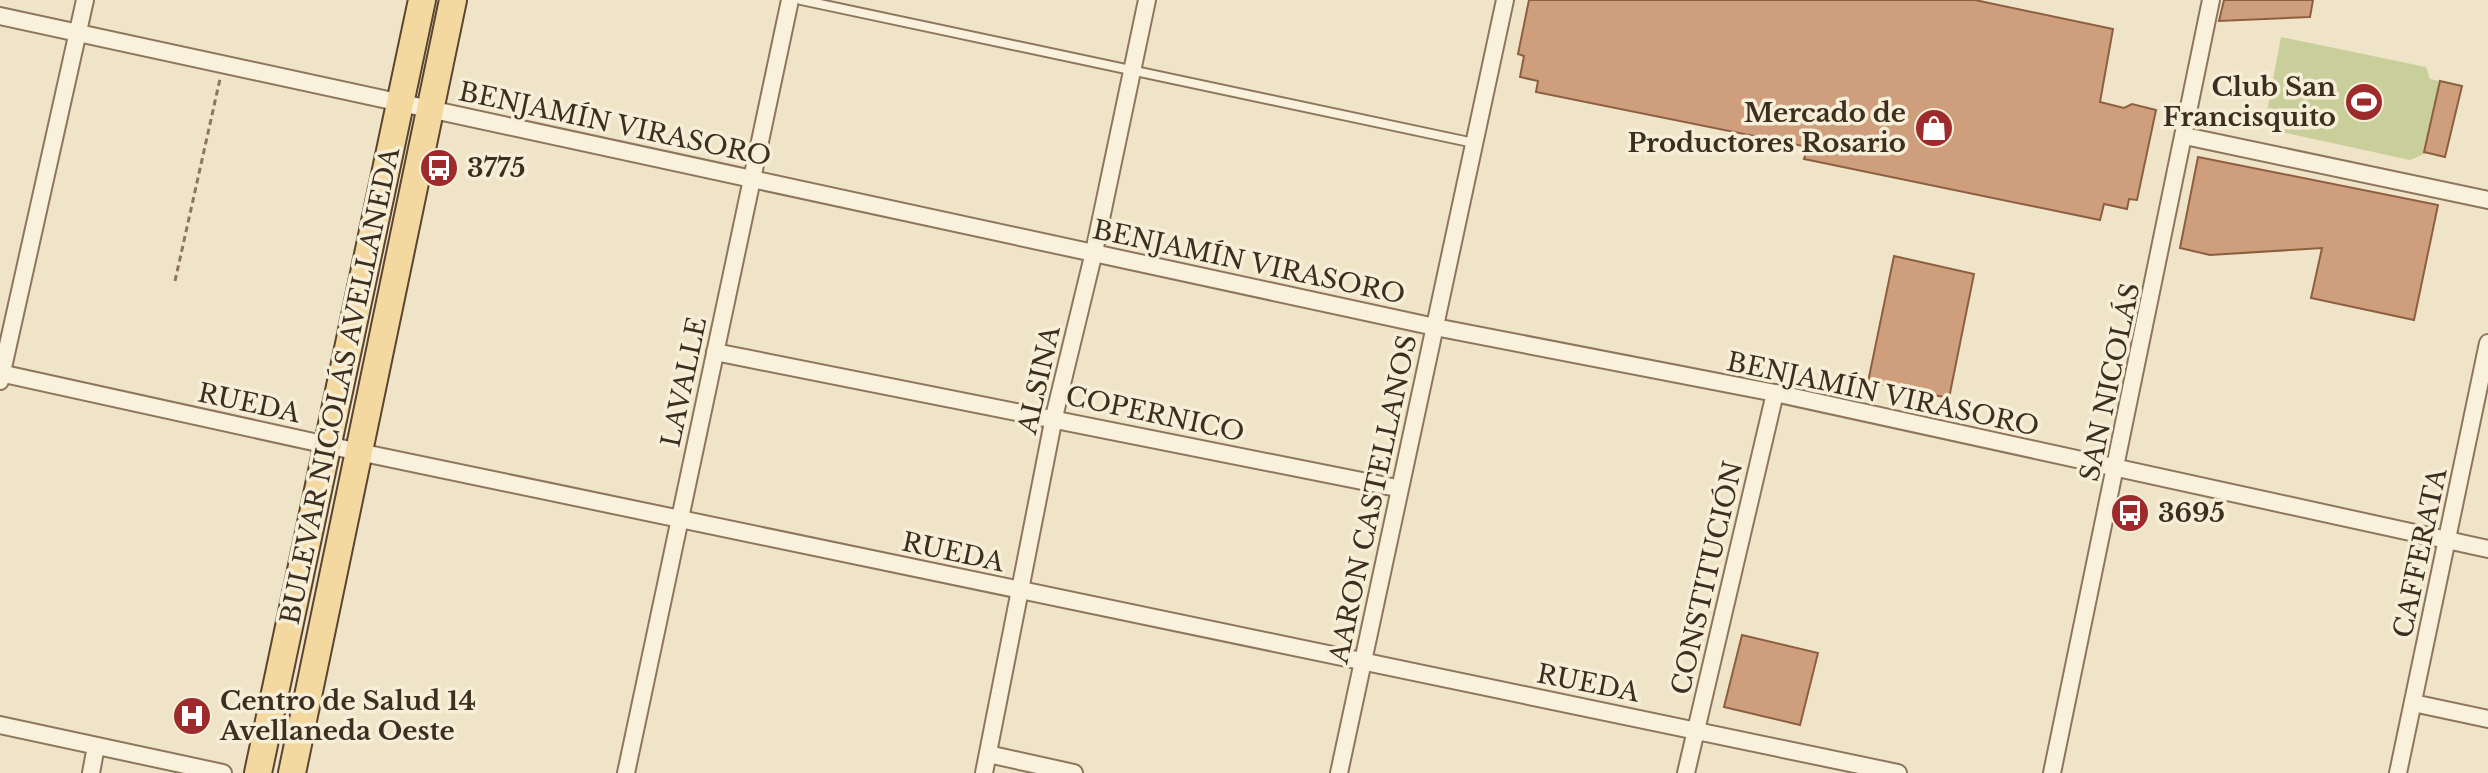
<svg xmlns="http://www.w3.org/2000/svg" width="2488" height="773" font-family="'Libre Baskerville',serif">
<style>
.green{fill:#c9cf9b}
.building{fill:#cf9f7d;stroke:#8d5f41;stroke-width:2}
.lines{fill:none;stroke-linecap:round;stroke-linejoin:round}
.service-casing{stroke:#8d765c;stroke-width:12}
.minor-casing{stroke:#8d765c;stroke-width:20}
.primary-casing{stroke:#5b4430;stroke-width:30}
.path{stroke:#8d765c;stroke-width:3;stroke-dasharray:6 4;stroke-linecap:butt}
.service{stroke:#faf1dc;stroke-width:8}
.minor{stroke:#faf1dc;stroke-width:16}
.primary{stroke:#f3d9a0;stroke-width:26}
.labels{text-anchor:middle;stroke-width:7;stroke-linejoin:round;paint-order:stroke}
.poi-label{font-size:26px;font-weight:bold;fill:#3d2e20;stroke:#f7eed8;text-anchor:start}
.street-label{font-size:26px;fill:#3d2e20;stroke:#f7eed8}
</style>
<rect width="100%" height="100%" fill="#f0e4c8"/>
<polygon class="green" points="2281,37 2426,67 2430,79 2462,86 2445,157 2427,153 2410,160 2272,130 2266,117"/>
<g class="building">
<polygon points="1529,0 1975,0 2113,29 2100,102 2124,108 2132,104 2156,110 2137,200 2129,199 2127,209 2104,204 2100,220 1804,159 1808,147 1536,92 1538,81 1520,77 1524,56 1518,54"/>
<polygon points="2224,0 2313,0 2310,17 2219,21"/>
<polygon points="2440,81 2462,86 2445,157 2424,152"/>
<polygon points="2198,157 2438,205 2414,320 2311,298 2322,248 2210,255 2180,248"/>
<polygon points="1894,256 1974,274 1949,398 1868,382"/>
<polygon points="1742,635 1818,653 1800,725 1724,707"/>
</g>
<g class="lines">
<defs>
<polyline id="service" points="801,0 1474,143"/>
<g id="minor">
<polyline points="0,16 1435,327 1775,393 2488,549"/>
<polyline points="2185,136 2488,200"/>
<polyline points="715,352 1397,488"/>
<polyline points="0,373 359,452 1898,773"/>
<polyline points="0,381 85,0"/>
<polyline points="2413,703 2488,719"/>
<polyline points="0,725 223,773"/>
<polyline points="988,754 1074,773"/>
<polyline points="91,773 96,746"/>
<polyline points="626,773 790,0"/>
<polyline points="984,773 1054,417 1094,252 1147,0"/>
<polyline points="1339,773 1505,0"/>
<polyline points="1686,773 1775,393"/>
<polyline points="2052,773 2211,0"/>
<polyline points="2398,773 2488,343"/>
</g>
<g id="primary">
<polyline points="258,773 422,0"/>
<polyline points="292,773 453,0"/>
</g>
</defs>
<use href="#service" class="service-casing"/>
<use href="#minor" class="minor-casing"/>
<use href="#primary" class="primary-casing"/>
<polyline class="path" points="175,281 220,79"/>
<use href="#service" class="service"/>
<use href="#minor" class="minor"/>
<use href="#primary" class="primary"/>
</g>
<defs>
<symbol id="stadium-disc" viewBox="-11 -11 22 22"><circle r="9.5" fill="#9e2a2b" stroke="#f7eed8"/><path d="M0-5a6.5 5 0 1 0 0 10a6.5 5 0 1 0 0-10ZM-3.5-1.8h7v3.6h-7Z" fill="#fff"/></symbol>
<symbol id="shop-disc" viewBox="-11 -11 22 22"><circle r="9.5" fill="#9e2a2b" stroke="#f7eed8"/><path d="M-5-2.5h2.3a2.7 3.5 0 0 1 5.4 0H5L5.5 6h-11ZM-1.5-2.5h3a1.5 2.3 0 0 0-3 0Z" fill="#fff"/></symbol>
<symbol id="bus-disc" viewBox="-11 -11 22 22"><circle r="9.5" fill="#9e2a2b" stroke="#f7eed8"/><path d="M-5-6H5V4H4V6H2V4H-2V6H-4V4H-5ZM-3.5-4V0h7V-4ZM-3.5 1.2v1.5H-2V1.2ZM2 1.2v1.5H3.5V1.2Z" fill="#fff"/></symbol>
<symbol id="hospital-disc" viewBox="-11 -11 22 22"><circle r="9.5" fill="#9e2a2b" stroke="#f7eed8"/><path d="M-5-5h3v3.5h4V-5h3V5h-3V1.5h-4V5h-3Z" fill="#fff"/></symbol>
</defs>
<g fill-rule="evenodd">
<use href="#stadium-disc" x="2342" y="80" width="44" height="44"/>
<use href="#shop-disc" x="1912" y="106" width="44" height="44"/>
<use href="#bus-disc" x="417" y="146" width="44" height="44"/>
<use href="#bus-disc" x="2108" y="491" width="44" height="44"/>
<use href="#hospital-disc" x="170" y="694" width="44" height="44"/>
</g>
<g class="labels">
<g class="poi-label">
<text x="2336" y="96" text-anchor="end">Club San<tspan x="2336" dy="30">Francisquito</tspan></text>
<text x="1906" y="122" text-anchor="end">Mercado de<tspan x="1906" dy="30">Productores Rosario</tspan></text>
<text x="467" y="177">3775</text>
<text x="2158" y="522">3695</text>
<text x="220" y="710">Centro de Salud 14<tspan x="220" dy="30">Avellaneda Oeste</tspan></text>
</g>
<g class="street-label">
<text transform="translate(615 124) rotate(12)" y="9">BENJAMÍN VIRASORO</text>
<text transform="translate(1249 262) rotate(12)" y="9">BENJAMÍN VIRASORO</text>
<text transform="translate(1039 380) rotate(-77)" y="9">ALSINA</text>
<text transform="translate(684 382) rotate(-78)" y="9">LAVALLE</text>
<text transform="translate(2110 382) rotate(-78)" y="9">SAN NICOLÁS</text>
<text transform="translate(340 386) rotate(-78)" y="9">BULEVAR NICOLÁS AVELLANEDA</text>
<text transform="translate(1883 394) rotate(12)" y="9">BENJAMÍN VIRASORO</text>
<text transform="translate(249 403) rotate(12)" y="9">RUEDA</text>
<text transform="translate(1155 414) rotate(12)" y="9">COPERNICO</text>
<text transform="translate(1373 499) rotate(-78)" y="9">AARON CASTELLANOS</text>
<text transform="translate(953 552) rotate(12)" y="9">RUEDA</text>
<text transform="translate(2420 553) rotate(-78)" y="9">CAFFERATA</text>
<text transform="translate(1707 578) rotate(-77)" y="9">CONSTITUCIÓN</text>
<text transform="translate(1588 683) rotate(11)" y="9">RUEDA</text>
</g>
</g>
</svg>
